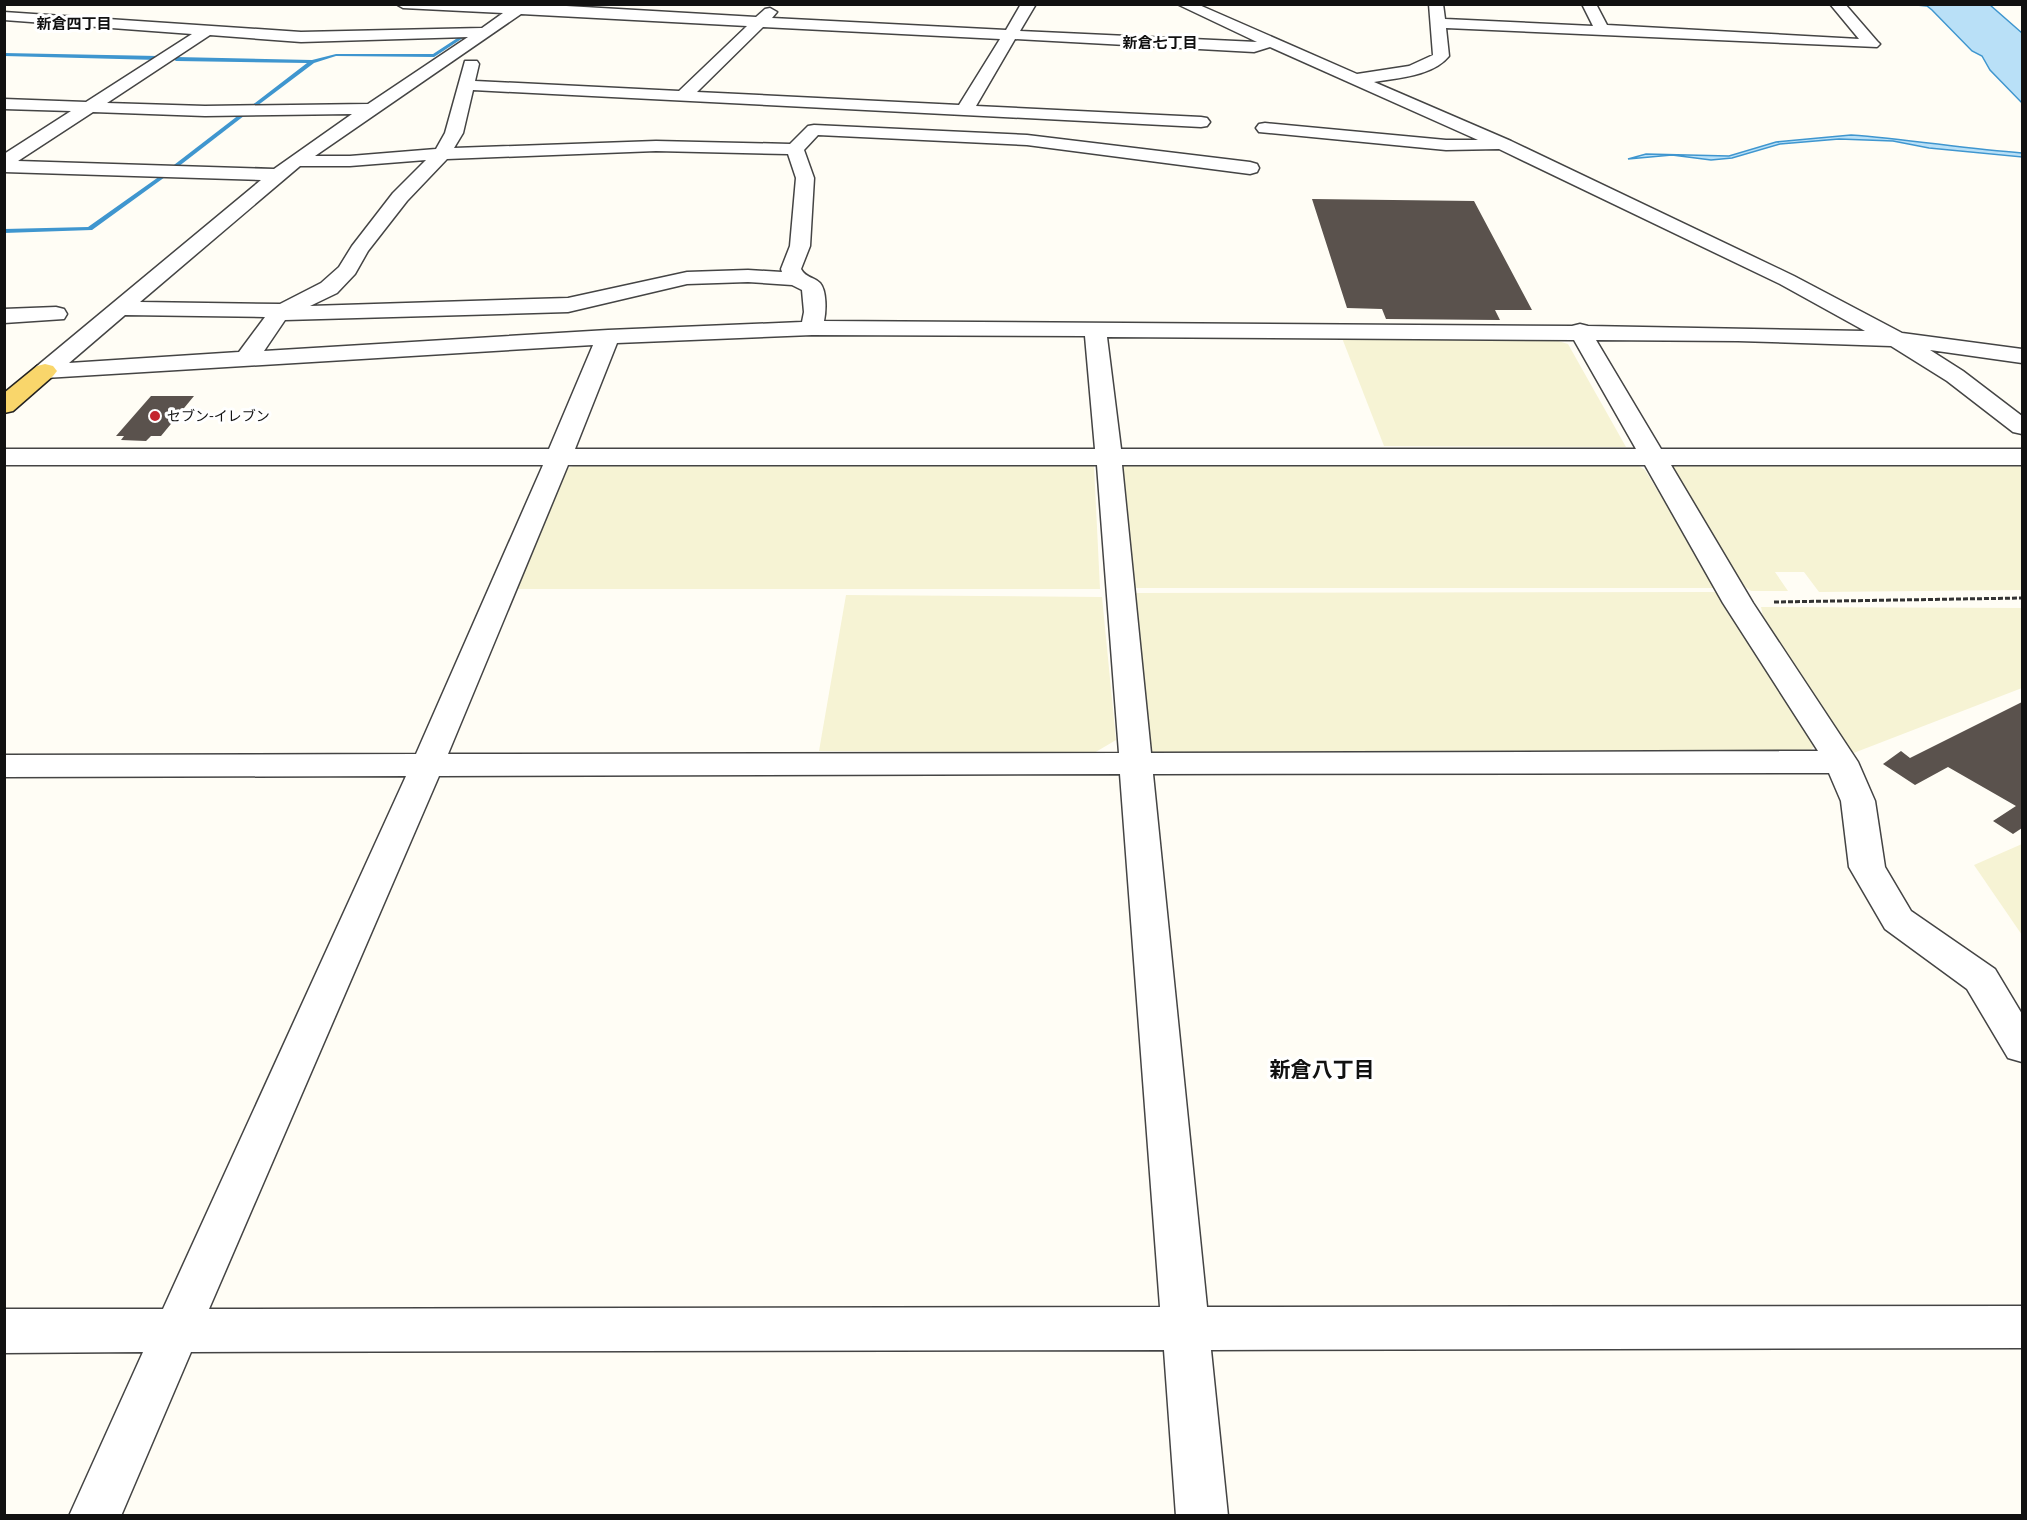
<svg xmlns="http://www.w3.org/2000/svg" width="2027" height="1520" font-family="Georgia,'Noto Sans JP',serif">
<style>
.farmland{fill:#f6f3d4}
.water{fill:#b9e0f7;stroke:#3f96cf;stroke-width:1.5}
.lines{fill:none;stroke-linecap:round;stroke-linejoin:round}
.stream{fill:#3f96cf;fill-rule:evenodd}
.building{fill:#5a524d}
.minor-casing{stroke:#444;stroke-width:3}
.major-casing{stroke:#222;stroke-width:3}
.path{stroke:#333;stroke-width:3;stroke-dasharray:5 2;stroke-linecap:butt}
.minor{fill:#fff;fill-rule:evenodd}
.major{fill:#f9d66b;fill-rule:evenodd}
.poi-dot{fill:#c4262e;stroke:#fff;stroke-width:2}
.labels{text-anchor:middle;stroke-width:6;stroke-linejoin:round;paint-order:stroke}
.far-poi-label{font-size:14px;fill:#111;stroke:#fff;text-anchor:start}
.far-neighbourhood-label{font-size:15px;font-weight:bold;fill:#111;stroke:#fff}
.near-neighbourhood-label{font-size:21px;font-weight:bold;fill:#111;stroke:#fff}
</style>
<rect width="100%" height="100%" fill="#fffdf5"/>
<g class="farmland">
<polygon points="1342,338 1555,340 1568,344 1626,447 1384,446"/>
<polygon points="1636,464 1645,470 1717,588 1130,588 1119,467 1125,465"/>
<polygon points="1678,464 2022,464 2022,590 1819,592 1804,572 1775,572 1788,591 1751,591 1745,587 1668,465"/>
<polygon points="576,465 1090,465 1094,466 1100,589 515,589 566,469"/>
<polygon points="1720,592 1816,745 1807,753 1154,754 1146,746 1131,593"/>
<polygon points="846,595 1102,597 1116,740 1094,753 819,751"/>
<polygon points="1761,607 2022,608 2022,688 1851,754 1763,616"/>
<polygon points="2022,844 2022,935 1974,865"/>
</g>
<g class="water">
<polygon points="1916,5 1990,5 2022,33 2022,103 1990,70 1982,56 1972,51 1932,10 1927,6"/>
<path d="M1851 135C1909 139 1965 149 2022 153V157L1929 148 1893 141 1839 139 1780 144 1732 158 1711 160 1672 155 1628 159 1646 154 1729 156 1776 142Z"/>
</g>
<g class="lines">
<g class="stream">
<polygon points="459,37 463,38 434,57 336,56 314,63 253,109 251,106 307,63 176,61 173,59 176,57 312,60 336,54 433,54"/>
<polygon points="4,53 158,56 161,58 158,60 4,56"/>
<polygon points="244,111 249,112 174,170 170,170 170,168"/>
<polygon points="160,176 165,177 92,230 4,233 4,229 88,227"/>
</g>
</g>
<g class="building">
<polygon points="1312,199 1474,201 1532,310 1495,310 1500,320 1386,319 1382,309 1347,308"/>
<polygon points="151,396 194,396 161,436 151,436 146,441 121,440 124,436 116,436"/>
<polygon points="2022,702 2022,828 2013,834 1993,821 2016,806 1948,767 1915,785 1883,764 1901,751 1910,758"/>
</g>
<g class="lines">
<defs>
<g id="minor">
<path d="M396 4H532L756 17 765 9 770 8 777 12 772 18 1006 30 1021 4H1036L1020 31 1257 42 1177 4H1197L1357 74 1409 66 1433 55 1429 4H1443L1445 19 1593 26 1582 4H1596L1607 25 1859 39 1830 4H1845L1877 41 1880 44 1877 47 1446 28 1449 56C1433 76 1398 78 1374 82L1511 141 1794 276 1902 333 2022 349V363L1930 350 1963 371 2022 416V434L2013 432 1947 381 1891 346 1738 341 1596 340 1661 449H2022V465H1671L1753 603 1858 762 1875 801 1885 867 1911 911 1995 969 2022 1014V1062L2008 1058 1967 989 1885 929 1849 867 1841 801 1829 773 1153 774 1207 1307 2022 1306V1348L1211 1350 1228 1516H1176L1164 1350 191 1352 121 1516H69L143 1352 4 1353V1309H163L406 776 4 777V755L416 754 543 465H4V449H549L593 345 45 378 37 376 33 371 37 366 261 180 4 172V154L71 111 4 109V99L86 102 192 34 4 20V12L301 32 482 28 503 13 403 8ZM521 14 747 26 679 91 475 81 479 64 477 61H465L445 133 436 149 350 156H315ZM763 27 1000 39 959 105 697 92ZM210 35 301 42 468 37 368 104 205 106 107 103ZM1015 39 1254 52 1270 47 1478 140H1446L1265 123 1259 124 1256 128 1259 132 1446 150 1499 149 1780 284 1865 331 1588 326 1580 324 1572 326 824 321C826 312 827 291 820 283 814 277 806 278 801 269L810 246 814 178 804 150 818 135 1027 145 1250 174 1257 172 1259 168 1257 164 1250 162 1027 135 814 125 808 126 790 144 656 141 454 148 463 133 473 90 1201 127 1207 126 1210 122 1207 118 1201 117 976 106ZM93 112 205 116 352 114 274 169 18 161ZM656 151 788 154 796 178 790 246 781 269 782 272 748 270 687 272 568 298 310 306 337 293 355 274 368 251 407 201 447 159ZM426 160 393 193 352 246 339 267 321 283 280 304 140 302 300 166H350ZM748 282 792 285 802 290 804 312 802 322 608 330 264 351 285 320 568 312 687 284ZM125 315 265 317 239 352 69 363ZM812 335 1085 336 1095 449H575L617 343ZM1107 337 1574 340 1636 449H1121ZM568 465H1097L1119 753 448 754ZM1122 465H1645L1723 603 1818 751 1151 753ZM1120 774 1160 1307 209 1309 439 776Z"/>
<polygon points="56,307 64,309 67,314 64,319 4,323 4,309"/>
</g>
<polygon id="major" points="45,364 53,366 57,371 53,376 13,411 4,413 4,393 37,366"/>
</defs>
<use href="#minor" class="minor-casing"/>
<use href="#major" class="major-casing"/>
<polyline class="path" points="1774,602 2022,598"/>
<use href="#minor" class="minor"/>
<use href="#major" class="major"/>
</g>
<circle class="poi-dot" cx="155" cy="416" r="6"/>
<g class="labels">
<g class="far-poi-label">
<text x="167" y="421">セブン-イレブン</text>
</g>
<g class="far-neighbourhood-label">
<text x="74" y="29">新倉四丁目</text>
<text x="1160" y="48">新倉七丁目</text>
</g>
<g class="near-neighbourhood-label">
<text x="1322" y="1077">新倉八丁目</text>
</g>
</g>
<rect width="2027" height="1520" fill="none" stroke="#111111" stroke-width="12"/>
</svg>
